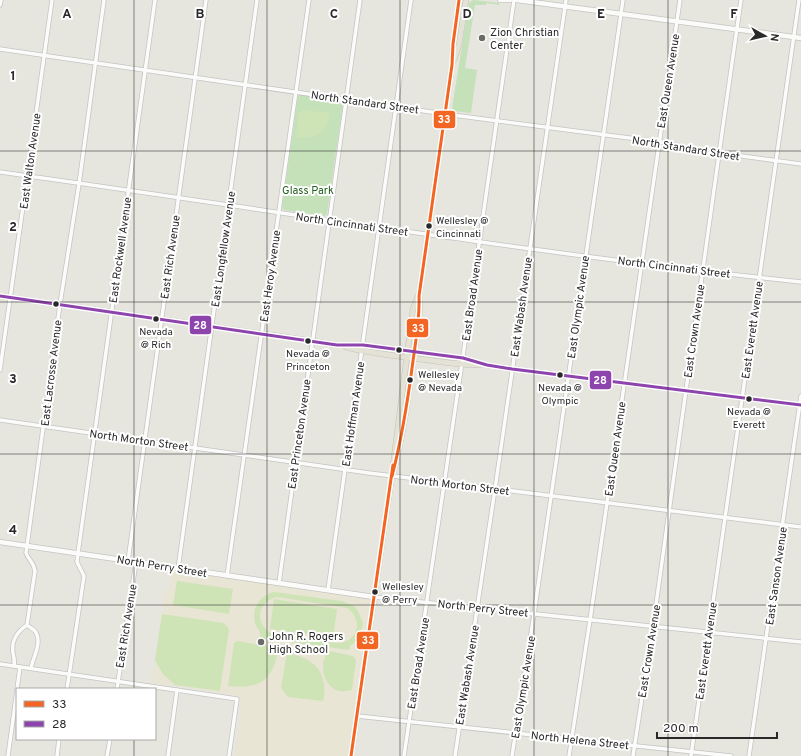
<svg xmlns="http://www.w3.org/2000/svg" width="801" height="756" font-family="Overpass,sans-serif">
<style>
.education{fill:#e9e5d4}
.green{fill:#c4e1b9}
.pitch{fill:#cee4b7;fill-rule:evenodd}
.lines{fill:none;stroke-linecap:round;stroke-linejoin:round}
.street-casing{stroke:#c4c4c4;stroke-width:5}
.secondary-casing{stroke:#c4c4c4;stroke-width:6}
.primary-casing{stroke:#c3c3c0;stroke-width:6}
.street{stroke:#fbfbfa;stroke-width:3.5}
.secondary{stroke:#fbfbfa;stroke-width:4.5}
.primary{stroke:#e4e2d4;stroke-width:5}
.bus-1-casing{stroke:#fff;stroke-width:6}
.bus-2-casing{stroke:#fff;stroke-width:6}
.bus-1{stroke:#f26522;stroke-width:3}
.bus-2{stroke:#8e44ad;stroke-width:3}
.grid{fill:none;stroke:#292929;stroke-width:1;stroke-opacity:0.55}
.poi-dot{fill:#6b6b68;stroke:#fff;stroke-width:1.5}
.bus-dot{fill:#292929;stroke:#fff;stroke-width:1.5}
.labels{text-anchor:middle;stroke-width:4;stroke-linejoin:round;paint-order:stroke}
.bus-label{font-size:10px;fill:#292929;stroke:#fff}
.poi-label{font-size:11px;fill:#292929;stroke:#fff;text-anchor:start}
.street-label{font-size:11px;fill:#292929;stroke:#fff}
.park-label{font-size:11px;fill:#23601e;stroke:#fff}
.grid-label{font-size:13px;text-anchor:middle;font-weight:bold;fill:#292929;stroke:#fff;stroke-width:4;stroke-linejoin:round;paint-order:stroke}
.line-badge{stroke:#fff;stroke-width:1.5}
.badge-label{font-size:11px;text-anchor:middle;font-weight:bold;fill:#fff}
</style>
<rect width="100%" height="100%" fill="#e6e5de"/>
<polygon class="education" points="172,570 369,599 370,601 347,756 235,756 241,713 240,701 237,696 234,695 152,682 166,590 169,590"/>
<g class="green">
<polygon points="473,0 499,3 499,5 487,3 486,5 475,5 465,68 477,70 471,113 453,111 452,108 469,3"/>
<polygon points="300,94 341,100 343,103 327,214 325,216 284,210 282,208 298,96"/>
</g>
<g class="pitch">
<path d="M303 110 330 113C327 134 316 139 296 137L299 112Z"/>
<polygon points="177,581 233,589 229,614 173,605"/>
<path d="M274 592 342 601 354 606 358 611 363 623 360 636 357 641 350 646 349 650 260 638C261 631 257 629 255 623 251 608 260 596 274 592ZM277 597 347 608C364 619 358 643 337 643L271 633C254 623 257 602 277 597Z"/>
<polygon points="274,599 337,609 333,638 270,629"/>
<polygon points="162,614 224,623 229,629 220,691 175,685 163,674 155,660"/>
<path d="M237 641 278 648C274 681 259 689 228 686L234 643Z"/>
<path d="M329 651 353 656 356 660 352 690C347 691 341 692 336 690 323 684 318 662 329 651Z"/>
<path d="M287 653C314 658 329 672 323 701L288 697 281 688Z"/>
</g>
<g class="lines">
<defs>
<g id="street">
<polyline points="0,5 1,0"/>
<polyline points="0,49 445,114 668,143 697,150 801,164"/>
<path d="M0 172C267 209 533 254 801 282"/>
<polyline points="0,370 52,0"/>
<polyline points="0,420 369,473 801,527"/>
<polyline points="128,561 206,0"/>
<polyline points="178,569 257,0"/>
<polyline points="227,576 309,0"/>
<polyline points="279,583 360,0"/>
<polyline points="328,590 411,0"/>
<polyline points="374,597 801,642"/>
<path d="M27 625C29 627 33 629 35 631 43 642 33 657 31 668"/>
<polyline points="0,664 237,699 229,756"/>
<path d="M14 666C15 661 14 658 13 653 11 640 17 632 27 625L35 571C34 562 29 561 26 553L60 304 79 184 104 0"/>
<polyline points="17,689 20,667"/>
<polyline points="67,689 84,576 77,562 78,553 155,0"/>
<polyline points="117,689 136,562"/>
<polyline points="357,716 731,756"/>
<polyline points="8,756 17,690"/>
<polyline points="57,756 59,739"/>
<polyline points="107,756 110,739"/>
<polyline points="168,756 177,690"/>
<polyline points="404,756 465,342 514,0"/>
<polyline points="455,756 495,489 566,0"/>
<polyline points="512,756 534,614 623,0"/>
<polyline points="569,756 590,620 680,0"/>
<polyline points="633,756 653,626 719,154 741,0"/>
<polyline points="691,756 799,0"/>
<polyline points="749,756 801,396"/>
</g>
<g id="secondary">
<polyline points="500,0 510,0"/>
<polyline points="517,0 801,38"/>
<polyline points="0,542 374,597"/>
</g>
<g id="primary">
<polyline points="454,60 459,45 466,0"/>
<polyline points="0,296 312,341 337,345 363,345 463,358 487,365 512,369 801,405"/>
<path d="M346 347C368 353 390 355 413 358 435 361 457 365 480 365"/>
<polyline points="393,466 413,309 418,296"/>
<path d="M392 476C403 438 408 399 413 361 416 339 421 318 419 296L452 65 453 44 459 0"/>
<polyline points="351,756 392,474"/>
</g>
</defs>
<use href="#street" class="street-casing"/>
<use href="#secondary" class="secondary-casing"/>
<use href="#primary" class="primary-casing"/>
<use href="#street" class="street"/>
<use href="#secondary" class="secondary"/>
<use href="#primary" class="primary"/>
<defs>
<g id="bus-1">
<path d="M392 476C402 438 408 399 413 361 416 339 420 318 419 296L452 65 453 44 459 0"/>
<polyline points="351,756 393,465"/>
</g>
<polyline id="bus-2" points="0,296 337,345 363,345 463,358 487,365 512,369 801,405"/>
</defs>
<use href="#bus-1" class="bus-1-casing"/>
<use href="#bus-2" class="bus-2-casing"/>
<use href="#bus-1" class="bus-1"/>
<use href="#bus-2" class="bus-2"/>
</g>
<path class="grid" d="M134 0V689M267 0V756M400 0V756M534 0V756M668 0V756M0 151H801M0 302H801M0 454H801M0 605H801M134 739V756"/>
<g class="poi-dot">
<circle cx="482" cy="38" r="4"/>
<circle cx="261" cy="642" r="4"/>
</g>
<g class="bus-dot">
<circle cx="429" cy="226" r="3.5"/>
<circle cx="56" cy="304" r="3.5"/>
<circle cx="156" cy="319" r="3.5"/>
<circle cx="308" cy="341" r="3.5"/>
<circle cx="399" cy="350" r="3.5"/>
<circle cx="560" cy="375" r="3.5"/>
<circle cx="410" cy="380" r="3.5"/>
<circle cx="749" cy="399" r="3.5"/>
<circle cx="375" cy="592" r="3.5"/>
</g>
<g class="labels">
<g class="bus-label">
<text x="436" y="224" text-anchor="start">Wellesley @<tspan x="436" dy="13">Cincinnati</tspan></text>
<text x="156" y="335">Nevada<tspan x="156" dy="13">@ Rich</tspan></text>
<text x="308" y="357">Nevada @<tspan x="308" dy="13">Princeton</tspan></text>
<text x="418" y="378" text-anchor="start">Wellesley<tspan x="418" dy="13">@ Nevada</tspan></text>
<text x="560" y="391">Nevada @<tspan x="560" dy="13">Olympic</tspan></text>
<text x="749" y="415">Nevada @<tspan x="749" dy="13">Everett</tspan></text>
<text x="382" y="590" text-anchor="start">Wellesley<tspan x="382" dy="13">@ Perry</tspan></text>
</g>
<g class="poi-label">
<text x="490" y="36">Zion Christian<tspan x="490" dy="13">Center</tspan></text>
<text x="269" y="640">John R. Rogers<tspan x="269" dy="13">High School</tspan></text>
</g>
<g class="street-label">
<text transform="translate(668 81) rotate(-81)" y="4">East Queen Avenue</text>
<text transform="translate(365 102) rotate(8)" y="4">North Standard Street</text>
<text transform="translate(686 148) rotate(9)" y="4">North Standard Street</text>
<text transform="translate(30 161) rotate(-82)" y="4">East Walton Avenue</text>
<text transform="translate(352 224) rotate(8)" y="4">North Cincinnati Street</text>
<text transform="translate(223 249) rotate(-82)" y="4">East Longfellow Avenue</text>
<text transform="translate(120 250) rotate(-82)" y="4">East Rockwell Avenue</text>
<text transform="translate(170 257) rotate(-82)" y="4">East Rich Avenue</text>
<text transform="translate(674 267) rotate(7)" y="4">North Cincinnati Street</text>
<text transform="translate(270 276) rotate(-82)" y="4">East Heroy Avenue</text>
<text transform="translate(472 295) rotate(-82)" y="4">East Broad Avenue</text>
<text transform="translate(521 307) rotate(-82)" y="4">East Wabash Avenue</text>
<text transform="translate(578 307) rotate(-82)" y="4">East Olympic Avenue</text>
<text transform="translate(752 330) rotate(-82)" y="4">East Everett Avenue</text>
<text transform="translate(694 331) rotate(-82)" y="4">East Crown Avenue</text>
<text transform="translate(51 373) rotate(-83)" y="4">East Lacrosse Avenue</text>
<text transform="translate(353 414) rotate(-82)" y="4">East Hoffman Avenue</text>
<text transform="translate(299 434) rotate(-82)" y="4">East Princeton Avenue</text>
<text transform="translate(139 440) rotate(8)" y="4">North Morton Street</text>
<text transform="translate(615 449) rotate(-82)" y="4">East Queen Avenue</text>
<text transform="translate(460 485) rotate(7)" y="4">North Morton Street</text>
<text transform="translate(162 566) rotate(9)" y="4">North Perry Street</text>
<text transform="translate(776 576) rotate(-82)" y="4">East Sanson Avenue</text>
<text transform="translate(483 608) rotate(6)" y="4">North Perry Street</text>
<text transform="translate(126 626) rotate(-81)" y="4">East Rich Avenue</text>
<text transform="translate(649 651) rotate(-81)" y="4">East Crown Avenue</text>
<text transform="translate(706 651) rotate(-82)" y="4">East Everett Avenue</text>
<text transform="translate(418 663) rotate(-81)" y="4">East Broad Avenue</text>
<text transform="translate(467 675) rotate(-81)" y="4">East Wabash Avenue</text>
<text transform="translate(523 687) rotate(-81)" y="4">East Olympic Avenue</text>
<text transform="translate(580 740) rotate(6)" y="4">North Helena Street</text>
</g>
<g class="park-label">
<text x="308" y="194">Glass Park</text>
</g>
</g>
<g class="grid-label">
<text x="67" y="18">A</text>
<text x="200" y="18">B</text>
<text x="334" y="18">C</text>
<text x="467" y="18">D</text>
<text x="601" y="18">E</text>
<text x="734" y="18">F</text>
<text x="13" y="80">1</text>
<text x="13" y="231">2</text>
<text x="13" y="383">3</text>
<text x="13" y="534">4</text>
</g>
<g class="line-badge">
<rect x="433" y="110" width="23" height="19" rx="4" fill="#f26522"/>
<rect x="189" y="315" width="23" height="20" rx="4" fill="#8e44ad"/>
<rect x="406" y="318" width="23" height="20" rx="4" fill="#f26522"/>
<rect x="589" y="370" width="23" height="20" rx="4" fill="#8e44ad"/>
<rect x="356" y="631" width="23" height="19" rx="4" fill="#f26522"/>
</g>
<g class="badge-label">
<text x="444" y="123">33</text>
<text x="200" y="329">28</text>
<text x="418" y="332">33</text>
<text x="600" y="384">28</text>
<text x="368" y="644">33</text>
</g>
<rect x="16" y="688" width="140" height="52" fill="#ffffff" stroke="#a9a9a9"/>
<rect x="24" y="701" width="20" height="6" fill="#f26522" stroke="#a9a9a9"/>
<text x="52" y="708" font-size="12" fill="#292929">33</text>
<rect x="24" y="721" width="20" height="6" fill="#8e44ad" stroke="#a9a9a9"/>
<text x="52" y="728" font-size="12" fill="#292929">28</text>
<g transform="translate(765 36) rotate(98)" stroke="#ffffff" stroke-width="3" paint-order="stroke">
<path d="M0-3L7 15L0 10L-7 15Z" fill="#292929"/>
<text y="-6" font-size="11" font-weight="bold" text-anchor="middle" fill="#292929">N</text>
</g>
<path d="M657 732v6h120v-6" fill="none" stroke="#292929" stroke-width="2"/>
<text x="663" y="732" font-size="12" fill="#292929" stroke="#ffffff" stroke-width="3" paint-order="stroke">200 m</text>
</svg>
